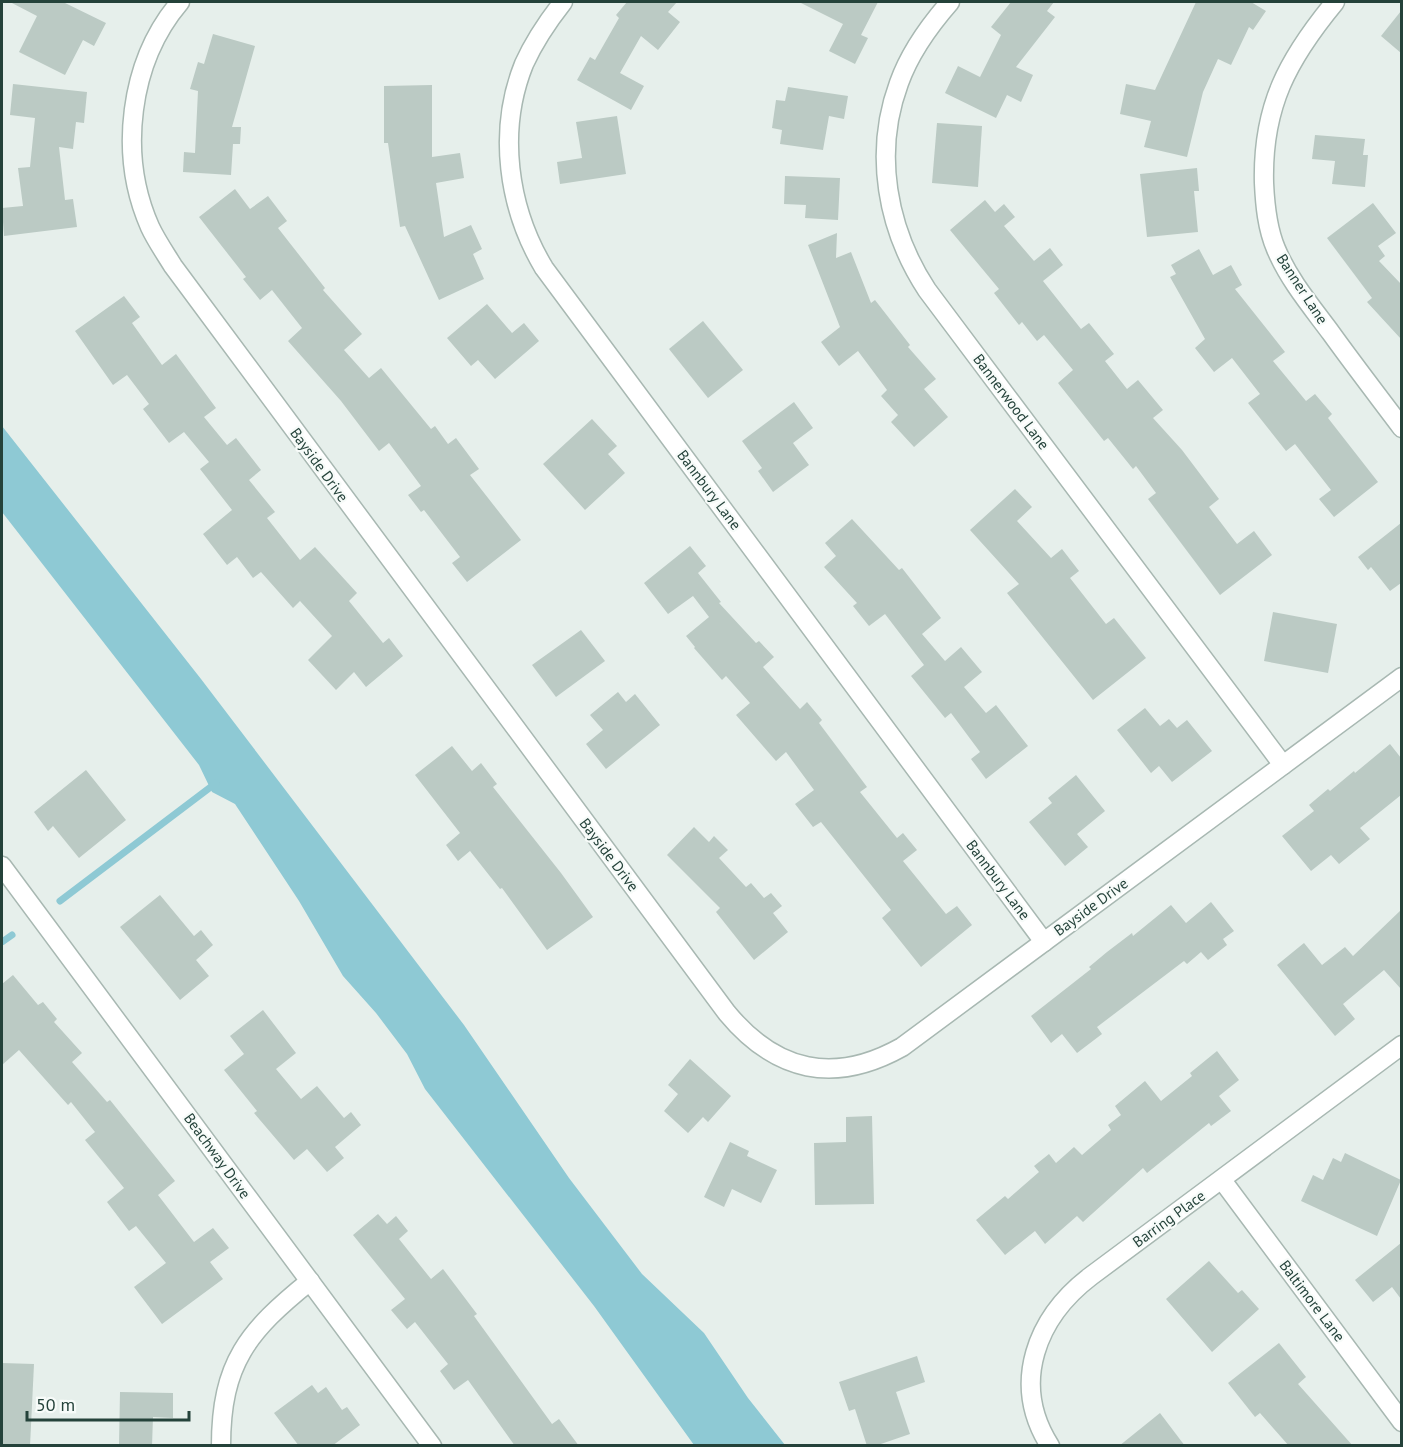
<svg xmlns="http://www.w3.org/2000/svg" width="1403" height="1447" font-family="'PT Sans',sans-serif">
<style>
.water{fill:#8ec9d4}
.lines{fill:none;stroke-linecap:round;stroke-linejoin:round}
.stream{stroke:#8ec9d4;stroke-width:7}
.building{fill:#bbcac4}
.street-casing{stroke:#a8b8b2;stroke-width:21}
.street{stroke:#fff;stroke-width:18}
.labels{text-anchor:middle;stroke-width:4.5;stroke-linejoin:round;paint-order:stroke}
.street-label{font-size:15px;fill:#24423a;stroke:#f7fbf9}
</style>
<rect width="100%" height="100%" fill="#e6efeb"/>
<polygon class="water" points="2,426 201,679 464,1025 569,1178 642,1274 704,1333 748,1398 785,1445 694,1445 594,1306 425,1089 407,1054 376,1013 343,976 299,901 235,804 212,792 199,765 2,512"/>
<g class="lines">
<g class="stream">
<polyline points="60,901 216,783"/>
<polyline points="2,942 12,935"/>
</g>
</g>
<g class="building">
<polygon points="10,2 63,2 106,23 94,46 83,40 65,75 19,52 37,16"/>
<polygon points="627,2 677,2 668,12 680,22 658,50 641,36 620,73 644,86 631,110 577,80 590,57 595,60 619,18 616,15"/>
<polygon points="799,2 878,2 861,35 868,38 855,64 829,51 843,24"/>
<polygon points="1011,2 1054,2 1047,11 1055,17 1016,67 1033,75 1021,102 1007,95 996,118 945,93 958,66 980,77 1001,35 991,27"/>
<polygon points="1196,2 1251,2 1266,11 1253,30 1249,27 1231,65 1218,59 1203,92 1187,157 1144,147 1151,121 1120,114 1126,84 1155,90"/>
<polygon points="1401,11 1401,53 1381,36"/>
<polygon points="213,34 255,46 232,127 241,127 240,144 233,144 231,175 183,172 184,152 195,153 198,91 190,89 198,62 204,64"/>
<polygon points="13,84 87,92 84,123 76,122 73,149 59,147 65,200 73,199 77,227 4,236 2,208 23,206 18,168 30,167 35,118 10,115"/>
<polygon points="432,85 432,157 460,153 464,178 436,183 444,237 471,225 482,249 473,254 484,279 439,300 405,226 400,227 388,143 384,143 384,86"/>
<polygon points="788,87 848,96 844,119 829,116 823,150 780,144 782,130 772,128 776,100 785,101"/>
<polygon points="617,116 626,174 560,184 557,162 582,158 576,122"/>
<polygon points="937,123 982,126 978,187 932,183"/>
<polygon points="1315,135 1365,139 1363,155 1368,155 1365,187 1332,184 1335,161 1312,159"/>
<polygon points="1197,168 1199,191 1194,191 1198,232 1147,237 1140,174"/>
<polygon points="785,176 840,178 838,220 805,218 806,205 784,204"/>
<polygon points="235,189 250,209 268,196 287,221 278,228 325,288 323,290 362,334 344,350 369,378 381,368 431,429 435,426 448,444 456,438 479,469 470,475 521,540 467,582 452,563 460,557 424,510 421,512 408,495 421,486 389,443 379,451 341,401 288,341 302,328 272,290 260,300 243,279 246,277 199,217"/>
<polygon points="985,200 995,212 1004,204 1015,217 1004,226 1034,261 1050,248 1063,265 1043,281 1081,329 1089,323 1114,354 1105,361 1127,389 1138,380 1163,410 1153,418 1182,450 1219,499 1209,507 1237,544 1254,531 1272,555 1220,595 1148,499 1156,493 1136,466 1133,469 1108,438 1104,441 1058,383 1073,370 1044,335 1037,341 1022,322 1019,325 994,293 999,289 950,230"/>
<polygon points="1373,203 1396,233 1378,246 1385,256 1379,261 1401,284 1401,339 1367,302 1372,298 1327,238"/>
<polygon points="837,233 836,258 851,252 871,303 875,300 910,345 908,347 936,379 924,389 948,417 914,447 891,422 898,415 881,396 887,390 858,351 839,366 821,342 840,327 808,245"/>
<polygon points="1199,249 1213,275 1231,265 1242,285 1235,289 1285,352 1273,361 1306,401 1315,394 1332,414 1328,418 1378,482 1334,517 1319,499 1331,490 1295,444 1286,451 1248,403 1260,394 1232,358 1214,372 1195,348 1205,339 1170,277 1176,274 1171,265"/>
<polygon points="124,296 140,317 132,323 162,365 176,354 216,408 204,417 227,445 236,438 261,470 249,480 275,512 267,518 300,560 315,547 357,593 349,601 383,643 389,638 403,656 366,687 354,672 336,690 308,660 332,636 300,601 293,608 261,572 253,578 237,557 227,565 203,534 232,510 200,469 209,462 184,432 169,443 143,409 149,404 127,375 113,385 75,331"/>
<polygon points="487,304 512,333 524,323 539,341 495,379 478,360 471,366 447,338"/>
<polygon points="703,321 743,370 708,398 669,349"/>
<polygon points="794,402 813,428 793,443 809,465 773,492 758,471 762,468 742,441"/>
<polygon points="592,419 617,446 608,454 625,473 585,510 543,464"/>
<polygon points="1015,489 1032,507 1017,521 1051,558 1062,549 1079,571 1070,578 1106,624 1114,618 1146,658 1093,700 1007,593 1019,584 970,530"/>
<polygon points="852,519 899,570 902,568 941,618 922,634 945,661 961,647 982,672 964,687 986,713 996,705 1028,746 986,779 971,759 980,752 951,713 945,718 911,676 924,665 885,614 869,626 853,606 857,603 824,567 836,556 825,543"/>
<polygon points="1401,523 1401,583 1390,591 1371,567 1368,570 1358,557"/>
<polygon points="690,546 706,566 698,573 721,602 719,603 756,643 759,641 774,657 763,667 800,709 807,702 822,720 819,723 867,787 860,792 897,838 903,833 917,850 903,861 946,914 957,906 972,925 921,967 882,918 891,910 821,822 813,827 795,804 814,790 786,752 776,761 736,715 750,703 726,676 722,680 694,648 695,647 686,636 709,617 693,596 668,614 644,583"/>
<polygon points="1273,612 1337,624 1328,673 1264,661"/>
<polygon points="581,630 605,661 556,697 532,665"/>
<polygon points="618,692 626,702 635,694 660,725 606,769 586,744 603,730 590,715"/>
<polygon points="1145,708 1160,726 1169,719 1177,728 1187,720 1212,751 1172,782 1159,766 1151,773 1117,730"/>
<polygon points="1390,744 1401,758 1401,795 1360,828 1370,839 1339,864 1331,855 1311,871 1282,836 1314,811 1309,805 1328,789 1330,791 1354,771 1355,773"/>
<polygon points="452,746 472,771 481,763 497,784 493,787 561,873 593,917 547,950 502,888 500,889 470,851 458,861 446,845 460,833 415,775"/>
<polygon points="86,770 126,820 79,858 53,826 48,831 34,812"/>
<polygon points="1076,775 1105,811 1077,834 1088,847 1065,866 1029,822 1052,803 1048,798"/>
<polygon points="694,827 709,842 714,836 728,850 719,858 746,887 751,883 764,898 771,893 782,906 773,913 788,932 754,960 716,912 720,908 667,855"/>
<polygon points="160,895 194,936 201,930 213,945 196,960 209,976 180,1000 120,927"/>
<polygon points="1211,902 1234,931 1223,939 1227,945 1208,960 1201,952 1187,964 1184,961 1097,1027 1102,1034 1077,1053 1062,1034 1051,1043 1031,1016 1091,969 1089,967 1107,952 1132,933 1133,936 1171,905 1186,923"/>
<polygon points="1401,910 1401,989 1384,970 1343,1004 1355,1019 1335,1036 1277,965 1304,943 1322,965 1345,947 1353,956"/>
<polygon points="13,975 38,1005 43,1002 57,1019 54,1022 82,1053 72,1062 107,1102 110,1100 175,1181 158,1195 194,1242 213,1228 229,1248 210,1262 223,1279 162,1324 134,1287 166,1263 136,1226 129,1231 107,1202 124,1188 85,1140 95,1132 71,1102 68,1105 19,1050 2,1065 2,984"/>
<polygon points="263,1010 296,1053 276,1069 301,1099 317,1086 344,1118 351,1112 361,1125 335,1147 344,1158 327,1172 307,1149 294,1160 254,1113 257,1111 224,1070 244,1054 230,1036"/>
<polygon points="1217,1051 1239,1080 1219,1096 1231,1111 1211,1126 1209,1123 1147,1173 1143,1168 1083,1222 1077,1216 1045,1244 1035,1231 1005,1255 976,1220 1005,1196 1008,1199 1039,1172 1034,1166 1049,1154 1056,1163 1074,1147 1082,1155 1111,1130 1108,1125 1121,1115 1115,1106 1145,1081 1161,1101 1192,1076 1190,1073"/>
<polygon points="690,1059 731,1096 708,1122 703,1117 688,1133 664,1111 678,1094 668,1085"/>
<polygon points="872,1116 874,1204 815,1205 814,1143 846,1142 846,1117"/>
<polygon points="730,1142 749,1151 747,1156 777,1170 761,1203 732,1189 724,1207 704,1197"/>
<polygon points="1345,1153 1401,1180 1377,1236 1301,1201 1313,1175 1323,1180 1333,1158 1341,1162"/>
<polygon points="378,1214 387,1224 396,1216 408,1231 399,1239 431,1279 443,1269 477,1314 474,1316 552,1424 559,1419 579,1446 515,1446 468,1380 454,1390 440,1371 448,1364 415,1322 407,1329 391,1310 405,1299 353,1235"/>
<polygon points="1401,1243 1401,1299 1392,1287 1373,1302 1355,1280"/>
<polygon points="1209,1261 1238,1293 1242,1290 1259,1309 1212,1352 1166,1299"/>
<polygon points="1279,1343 1306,1377 1298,1384 1353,1446 1289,1446 1260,1413 1255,1417 1228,1383"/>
<polygon points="917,1356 925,1382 896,1392 910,1434 875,1446 867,1446 855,1409 849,1411 839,1382"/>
<polygon points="2,1363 34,1364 30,1446 2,1446"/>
<polygon points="312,1385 318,1393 326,1387 342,1410 347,1407 360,1425 332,1446 299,1446 274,1413"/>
<polygon points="120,1392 173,1393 173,1418 153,1417 152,1446 119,1446"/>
<polygon points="1160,1413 1185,1446 1119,1446"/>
</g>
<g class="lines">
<defs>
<g id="street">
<path d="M180 2C129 62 118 155 150 227 156 240 165 253 173 266L727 1013C776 1072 834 1085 902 1047L1402 677"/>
<path d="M563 2C548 21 534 42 524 64 497 131 508 208 544 268L1044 942"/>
<path d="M950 2C929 26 910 52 899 83 873 153 887 229 927 290L1283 765"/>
<path d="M1335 2C1288 59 1262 106 1264 183 1265 205 1267 228 1276 249 1289 280 1311 306 1331 333 1354 365 1378 396 1402 428"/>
<polyline points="2,866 432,1446"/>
<polyline points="1222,1180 1402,1422"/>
<path d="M221 1446C221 1363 248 1331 310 1281"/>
<path d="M1050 1446C1010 1383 1037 1317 1091 1276L1402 1045"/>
</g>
</defs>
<use href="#street" class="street-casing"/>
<use href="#street" class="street"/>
</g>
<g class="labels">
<g class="street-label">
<text transform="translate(1302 289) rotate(57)" y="5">Banner Lane</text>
<text transform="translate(1011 402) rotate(53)" y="5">Bannerwood Lane</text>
<text transform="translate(319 465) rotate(54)" y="5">Bayside Drive</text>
<text transform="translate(709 490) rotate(53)" y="5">Bannbury Lane</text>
<text transform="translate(609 855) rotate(53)" y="5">Bayside Drive</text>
<text transform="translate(998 880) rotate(53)" y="5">Bannbury Lane</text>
<text transform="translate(1091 907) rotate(-36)" y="5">Bayside Drive</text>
<text transform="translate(217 1156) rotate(54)" y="5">Beachway Drive</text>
<text transform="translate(1169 1219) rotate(-36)" y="5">Barring Place</text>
<text transform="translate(1312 1301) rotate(53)" y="5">Baltimore Lane</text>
</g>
</g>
<rect width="1403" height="1447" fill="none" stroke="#24423a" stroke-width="6"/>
<path d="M27 1411v9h162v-9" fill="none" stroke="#24423a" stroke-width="3"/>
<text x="36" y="1411" font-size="18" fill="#24423a" stroke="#f7fbf9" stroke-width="4.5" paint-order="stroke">50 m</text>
</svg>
